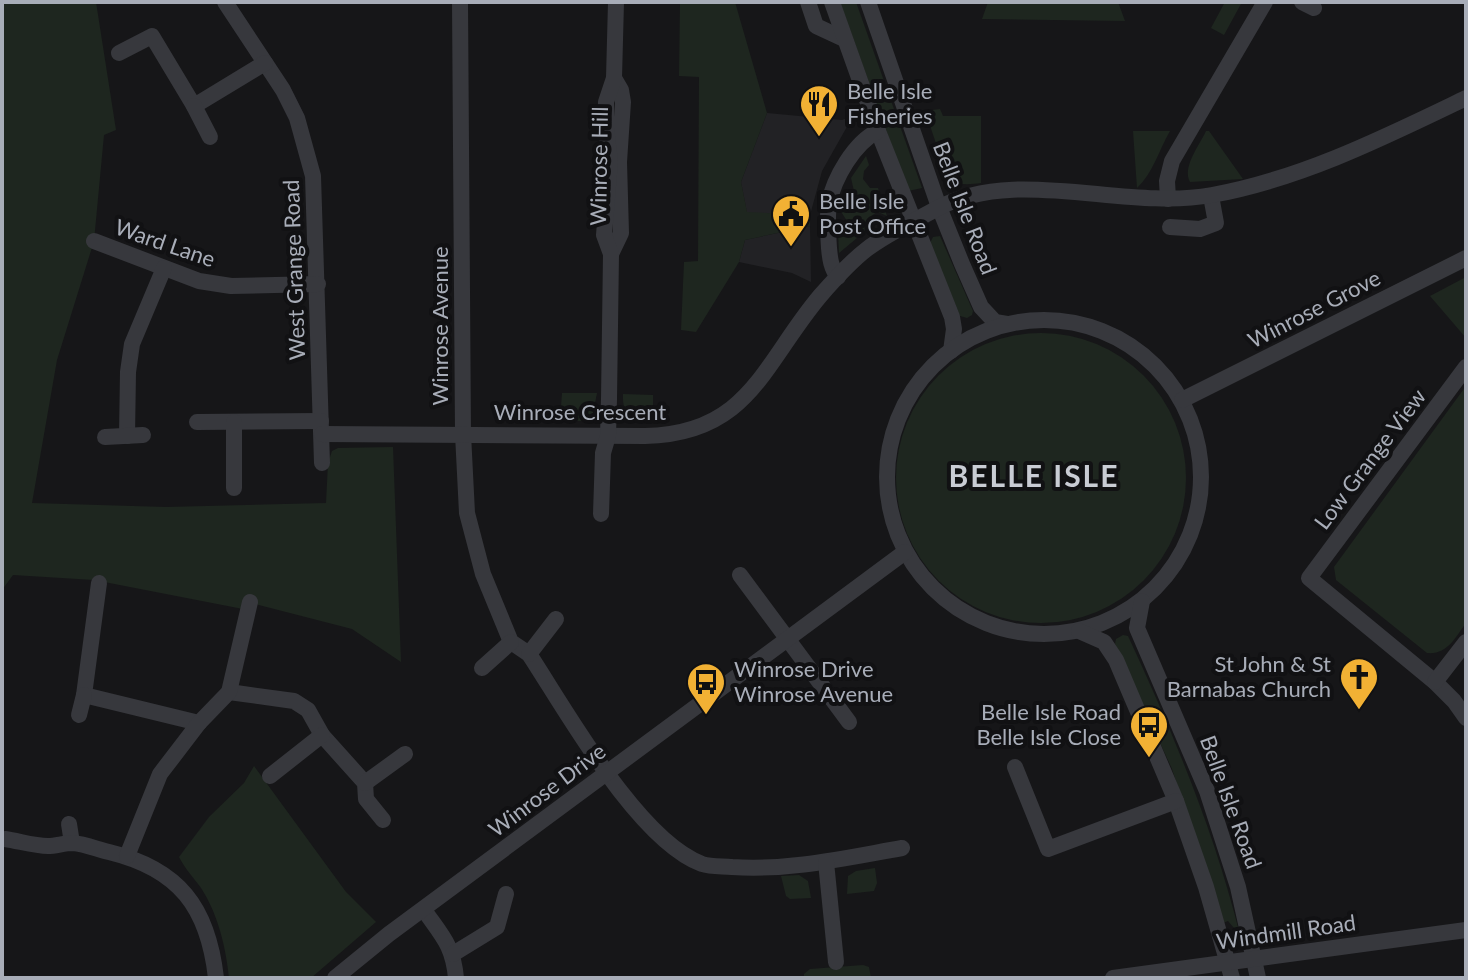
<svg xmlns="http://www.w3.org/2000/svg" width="1468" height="980" font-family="Lato,sans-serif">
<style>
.built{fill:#222225}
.green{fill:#1e261f}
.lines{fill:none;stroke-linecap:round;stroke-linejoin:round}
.minor{stroke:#37383d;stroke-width:16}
.labels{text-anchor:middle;stroke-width:8;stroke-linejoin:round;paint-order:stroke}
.poi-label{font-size:22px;fill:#a8adb8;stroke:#111113;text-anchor:start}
.street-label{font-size:22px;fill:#a8adb8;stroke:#111113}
.district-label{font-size:30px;font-weight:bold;letter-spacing:2px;fill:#c9ccd4;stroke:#111113}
</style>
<rect width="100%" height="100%" fill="#161618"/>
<g class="built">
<polygon points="767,113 842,120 853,116 822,171 810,215 747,213 741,182"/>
<polygon points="810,226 811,282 792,273 739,262 745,240"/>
</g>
<g class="green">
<polygon points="2,2 96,2 116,130 104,135 94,241 57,360 32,503 166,507 326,503 328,463 332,451 338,448 393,447 401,662 352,629 251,603 243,609 94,580 13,575 2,590"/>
<polygon points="680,2 735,2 767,113 741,182 747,212 810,215 810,226 745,240 739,262 696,332 681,330 684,262 698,261 699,77 679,76"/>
<polygon points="840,2 856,2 922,188 908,191"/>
<polygon points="988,2 1118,2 1125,21 982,19"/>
<polygon points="1225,2 1242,2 1224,35 1211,28"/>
<path d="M940 109 943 116H981V183C965 185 951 186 942 171L941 158 925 111Z"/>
<path d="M1133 131H1170C1159 150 1153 173 1137 188Z"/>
<path d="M1206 131H1209L1243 179 1190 182C1182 167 1199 146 1206 131Z"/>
<path d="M866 156 869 165 864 171 863 179 870 188H878L887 216 878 212C870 215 867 221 869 228L839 253 838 232 846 226 847 221 840 210 842 199 854 191 851 178Z"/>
<polygon points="940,236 973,311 972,315 967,318 960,316 930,243 933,237"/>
<polygon points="1466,277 1466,338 1430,296"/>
<circle cx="1041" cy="478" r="145"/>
<path d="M1466 386V623C1455 638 1447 655 1427 653L1336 580 1334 567Z"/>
<polygon points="562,393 597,393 593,413 581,421 560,420"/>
<path d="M623 394 653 395V421C632 421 622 416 623 394Z"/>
<path d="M1123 635 1128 636C1173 733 1214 830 1240 935L1228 921 1223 923 1172 769 1115 644 1116 639Z"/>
<path d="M254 766 346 892 376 922 311 978H229C226 948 218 914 201 888 194 878 185 869 179 857L209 817 244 783Z"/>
<polygon points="875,868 877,883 874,891 847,894 848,876 856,871"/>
<polygon points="799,875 808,881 811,898 790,899 786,896 781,876"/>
<polygon points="863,965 869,967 871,978 804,978 804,974 810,969"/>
</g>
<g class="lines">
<g class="minor">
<polyline points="225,2 283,90 297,118 313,176 322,463"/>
<path d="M460 2 463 434 467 513 483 574 511 642 529 654C567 712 638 840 702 864 711 867 723 866 732 867 789 871 845 858 902 848"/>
<polyline points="808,2 816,26 844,39"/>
<polyline points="832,2 878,131 952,317 954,329 951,351"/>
<polyline points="868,2 939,207 962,264 981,307 995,322 1007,324"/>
<polyline points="1302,2 1314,8"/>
<polyline points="119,53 152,36 194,106 265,63"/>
<polyline points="194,106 210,137"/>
<polyline points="1168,199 1167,181 1172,161 1265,2"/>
<polyline points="1170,227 1200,229 1216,223 1211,196"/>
<polyline points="94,241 199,281 231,286 318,284"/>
<polyline points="611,254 621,233 619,162 623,102 621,90 614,78"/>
<path d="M838 277C831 268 830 259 829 248 828 233 827 217 829 203 834 178 854 143 878 131"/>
<circle cx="1044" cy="477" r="157"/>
<polyline points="1466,367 1309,578 1435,682 1454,701 1466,718"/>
<polyline points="1182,400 1466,258"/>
<polyline points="197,422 321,421"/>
<polyline points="234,422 234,488"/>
<path d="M322 434 645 436C749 434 763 364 820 296 834 280 850 262 867 249 888 233 913 222 936 209 1016 165 1123 211 1212 195 1301 179 1385 137 1466 98"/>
<polyline points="127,436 128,372 132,344 164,268"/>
<polyline points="105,437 143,435"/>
<polyline points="601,514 603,453 608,436 609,399 611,254 604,235 610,162 606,128 606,102 614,78 616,2"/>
<polyline points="740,575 849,722"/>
<polyline points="99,583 84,695 199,723"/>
<polyline points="1142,601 1137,628 1207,791 1238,887 1258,978"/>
<polyline points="1079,631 1104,642 1116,660 1176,801 1206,887 1232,978"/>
<polyline points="529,654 556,619"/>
<polyline points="482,668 511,642"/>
<polyline points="1435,682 1466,642"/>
<polyline points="229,692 294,701 308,710 322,735 365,783 366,799 383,820"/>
<polyline points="79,715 84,695"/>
<polyline points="1015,767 1048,849 1176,801"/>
<polyline points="270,776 322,735"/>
<polyline points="365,783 405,754"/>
<polyline points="69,824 72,843"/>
<path d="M5 839C19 841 34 846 48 846 56 846 64 843 73 843 84 844 97 849 109 852 179 869 208 907 216 978"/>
<polyline points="127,856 160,774 199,723 229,692 250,602"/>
<polyline points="826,862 836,962"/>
<path d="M424 910C442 936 453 945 456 978"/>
<polyline points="453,954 497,927 506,894"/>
<polyline points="335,978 389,934 905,552"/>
<polyline points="1113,978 1466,930"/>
</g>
</g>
<defs>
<symbol id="restaurant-pin" viewBox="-11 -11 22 30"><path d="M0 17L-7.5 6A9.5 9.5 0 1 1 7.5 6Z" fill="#f2b134" stroke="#111113"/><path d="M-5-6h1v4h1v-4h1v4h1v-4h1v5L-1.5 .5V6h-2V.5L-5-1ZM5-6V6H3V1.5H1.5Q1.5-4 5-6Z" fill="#111"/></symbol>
<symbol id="civic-pin" viewBox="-11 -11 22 30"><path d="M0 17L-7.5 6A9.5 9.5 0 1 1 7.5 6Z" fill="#f2b134" stroke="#111113"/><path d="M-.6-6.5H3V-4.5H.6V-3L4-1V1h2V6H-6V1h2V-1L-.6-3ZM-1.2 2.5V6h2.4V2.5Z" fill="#111"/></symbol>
<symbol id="church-pin" viewBox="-11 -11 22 30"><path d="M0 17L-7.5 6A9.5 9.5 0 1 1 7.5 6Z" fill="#f2b134" stroke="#111113"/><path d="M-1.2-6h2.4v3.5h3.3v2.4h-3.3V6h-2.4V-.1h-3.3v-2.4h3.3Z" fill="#111"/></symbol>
<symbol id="bus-pin" viewBox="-11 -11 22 30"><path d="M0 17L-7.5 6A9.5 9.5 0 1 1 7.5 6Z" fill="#f2b134" stroke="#111113"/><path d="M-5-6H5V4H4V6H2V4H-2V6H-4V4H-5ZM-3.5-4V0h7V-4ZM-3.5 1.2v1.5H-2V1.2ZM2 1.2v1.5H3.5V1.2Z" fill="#111"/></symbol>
</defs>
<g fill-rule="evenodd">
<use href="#restaurant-pin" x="797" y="82" width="44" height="60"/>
<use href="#civic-pin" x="769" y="192" width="44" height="60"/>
<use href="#church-pin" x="1337" y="655" width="44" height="60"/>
<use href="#bus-pin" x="684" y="660" width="44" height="60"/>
<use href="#bus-pin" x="1127" y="703" width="44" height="60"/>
</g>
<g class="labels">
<g class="poi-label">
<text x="847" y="99">Belle Isle<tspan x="847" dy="25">Fisheries</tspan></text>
<text x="819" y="209">Belle Isle<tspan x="819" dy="25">Post Office</tspan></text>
<text x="1331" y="672" text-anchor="end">St John &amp; St<tspan x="1331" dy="25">Barnabas Church</tspan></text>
<text x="734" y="677">Winrose Drive<tspan x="734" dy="25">Winrose Avenue</tspan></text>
<text x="1121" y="720" text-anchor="end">Belle Isle Road<tspan x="1121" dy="25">Belle Isle Close</tspan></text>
</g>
<g class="street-label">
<text transform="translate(599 166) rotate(-89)" y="8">Winrose Hill</text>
<text transform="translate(965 208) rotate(69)" y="8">Belle Isle Road</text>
<text transform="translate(165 243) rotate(19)" y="8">Ward Lane</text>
<text transform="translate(294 270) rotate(-92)" y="8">West Grange Road</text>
<text transform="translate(1314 309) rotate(-27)" y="8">Winrose Grove</text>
<text transform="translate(440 326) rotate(-90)" y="8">Winrose Avenue</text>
<text x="580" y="420">Winrose Crescent</text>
<text transform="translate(1370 459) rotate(-53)" y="8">Low Grange View</text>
<text transform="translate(547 790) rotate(-37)" y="8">Winrose Drive</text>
<text transform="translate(1231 802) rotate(70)" y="8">Belle Isle Road</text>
<text transform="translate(1286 932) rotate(-8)" y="8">Windmill Road</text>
</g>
<g class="district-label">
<text x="1034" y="487">BELLE ISLE</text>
</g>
</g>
<rect width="1468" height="980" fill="none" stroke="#a8adb8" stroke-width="8"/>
</svg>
